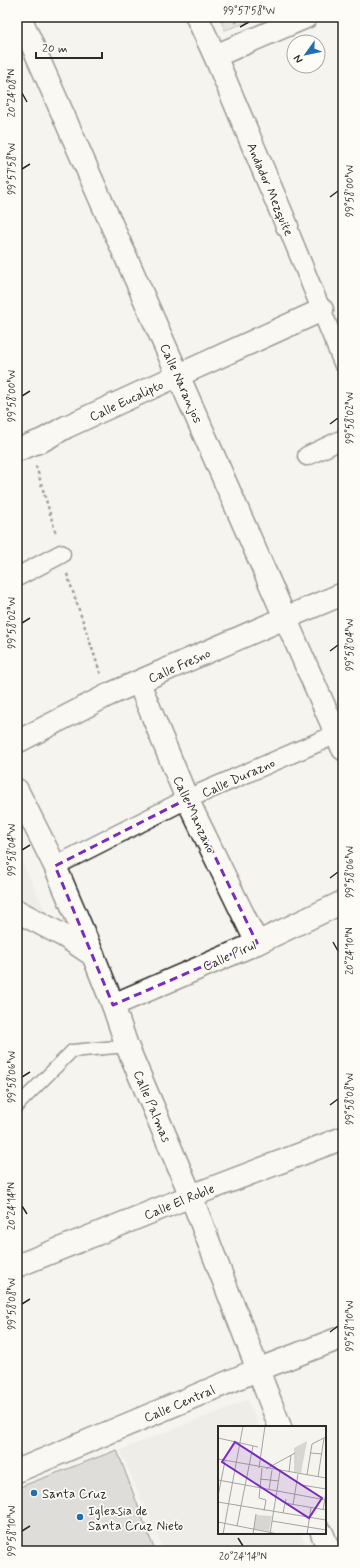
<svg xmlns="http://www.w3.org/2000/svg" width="360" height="1568" font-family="Mynerve,sans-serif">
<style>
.built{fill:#e6e5e0}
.grass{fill:url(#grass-dots);stroke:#81807e}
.building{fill:#c2c1be;stroke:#2b2b2b}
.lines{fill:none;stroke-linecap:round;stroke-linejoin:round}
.service-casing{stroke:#2b2b2b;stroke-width:15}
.pedestrian-casing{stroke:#2b2b2b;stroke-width:21}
.minor-casing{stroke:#2b2b2b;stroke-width:25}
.tertiary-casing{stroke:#2b2b2b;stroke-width:25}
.path{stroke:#2b2b2b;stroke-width:2.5;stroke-dasharray:3 3;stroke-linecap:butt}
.service{stroke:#fdfcf7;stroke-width:12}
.pedestrian{stroke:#fdfcf7;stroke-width:18}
.minor{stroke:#fdfcf7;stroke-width:22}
.tertiary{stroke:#fdfcf7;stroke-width:22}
.marked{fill:none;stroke:#7b2cbf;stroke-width:3;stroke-dasharray:8 5;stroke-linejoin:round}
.ticks{fill:none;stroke:#2b2b2b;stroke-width:1.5}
.poi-dot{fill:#1f6fb2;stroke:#fdfcf7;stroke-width:1.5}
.labels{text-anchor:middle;stroke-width:3.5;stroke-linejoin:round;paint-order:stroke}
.street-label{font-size:13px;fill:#2b2b2b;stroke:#fdfcf7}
.poi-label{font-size:13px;fill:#2b2b2b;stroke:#fdfcf7;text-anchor:start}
.inset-road{fill:none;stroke:#a4a4a1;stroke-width:1}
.view{fill:#7b2cbf;fill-opacity:0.15;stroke:#7b2cbf;stroke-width:2}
.inset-edge{fill:none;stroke:#2b2b2b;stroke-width:2}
.neatline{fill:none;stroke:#2b2b2b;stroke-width:1.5}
.ticks-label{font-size:10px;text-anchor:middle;fill:#2b2b2b}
</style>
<defs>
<pattern id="grass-dots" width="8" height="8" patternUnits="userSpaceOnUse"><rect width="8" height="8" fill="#d7d6d2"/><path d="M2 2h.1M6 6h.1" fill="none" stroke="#b9b8b4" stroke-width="1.8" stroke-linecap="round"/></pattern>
</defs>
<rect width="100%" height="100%" fill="#f5f4ef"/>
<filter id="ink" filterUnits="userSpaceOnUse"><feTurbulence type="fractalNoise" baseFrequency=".025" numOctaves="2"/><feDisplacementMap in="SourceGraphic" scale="8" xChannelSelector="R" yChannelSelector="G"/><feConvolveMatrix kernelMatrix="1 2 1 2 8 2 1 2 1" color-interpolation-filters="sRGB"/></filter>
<g filter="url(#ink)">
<g class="built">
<polygon points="17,851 46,912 46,916 17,906"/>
<polygon points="248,1400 259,1427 219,1427 219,1533 301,1533 308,1551 164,1551 120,1450"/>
</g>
<polygon class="grass" points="219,17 262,17 225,30"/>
<polygon class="building" points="117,1450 155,1551 19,1551 17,1546 17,1488"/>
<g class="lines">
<defs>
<polyline id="service" points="17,1106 72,1051 127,1046"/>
<g id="pedestrian">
<polyline points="287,226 343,363"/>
<polyline points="307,456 343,439"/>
<polyline points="17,577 61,554"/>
<polyline points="55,866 187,799 337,734"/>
</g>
<g id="minor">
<polyline points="20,17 343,749"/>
<polyline points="197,17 215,56 287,226"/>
<polyline points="215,56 306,17"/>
<polyline points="17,450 43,440 66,427 179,375 322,310"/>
<polyline points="139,683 187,799 257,943"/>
<polyline points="17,790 55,866 93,955 113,1005 127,1046 191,1196 280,1427"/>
<polyline points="17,911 66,937 93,955"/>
<polyline points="113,1005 257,943 343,902"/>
<polyline points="17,1266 191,1196 343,1138"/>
<polyline points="17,1471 257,1370 343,1337"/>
<polyline points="322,1533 329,1551"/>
</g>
<polyline id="tertiary" points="17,742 108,695 285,618 343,594"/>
</defs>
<use href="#service" class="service-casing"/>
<use href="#pedestrian" class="pedestrian-casing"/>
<use href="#minor" class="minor-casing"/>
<use href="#tertiary" class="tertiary-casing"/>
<g class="path">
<polyline points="235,23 239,17"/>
<polyline points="17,415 21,426"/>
<polyline points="36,466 56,534"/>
<polyline points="67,574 101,675"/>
</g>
<use href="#service" class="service"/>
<use href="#pedestrian" class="pedestrian"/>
<use href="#minor" class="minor"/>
<use href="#tertiary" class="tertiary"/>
</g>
</g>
<path d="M0 0H360V1568H0ZM187 799 257 943 113 1005 55 866Z" fill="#f5f4ef" fill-opacity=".55" fill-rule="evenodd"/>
<path class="marked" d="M187 799 257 943 113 1005 55 866Z"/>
<path class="ticks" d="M240 27 249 22M22 93 27 102M22 169 30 164M330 197 338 191M22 396 30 391M330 424 338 418M22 623 30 618M330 651 338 645M22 850 30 845M330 878 338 872M333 942 338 951M22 1077 30 1072M330 1105 338 1099M22 1206 27 1214M22 1304 30 1299M330 1332 338 1326M22 1531 30 1526M238 1538 243 1546"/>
<g class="poi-dot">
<circle cx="34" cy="1493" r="4"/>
<circle cx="80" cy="1517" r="4"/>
</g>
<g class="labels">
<g class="street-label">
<text transform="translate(271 189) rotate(67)" y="5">Andador Mezquite</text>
<text transform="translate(182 383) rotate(66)" y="5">Calle Naranjos</text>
<text transform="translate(126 400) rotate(-25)" y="5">Calle Eucalipto</text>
<text transform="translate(179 665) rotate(-24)" y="5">Calle Fresno</text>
<text transform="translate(238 777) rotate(-24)" y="5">Calle Durazno</text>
<text transform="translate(195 814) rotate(65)" y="5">Calle Manzano</text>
<text transform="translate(229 955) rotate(-24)" y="5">Calle Pirul</text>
<text transform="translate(153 1106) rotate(67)" y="5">Calle Palmas</text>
<text transform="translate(179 1201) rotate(-22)" y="5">Calle El Roble</text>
<text transform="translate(179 1403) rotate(-23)" y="5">Calle Central</text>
</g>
<g class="poi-label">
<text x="42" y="1498">Santa Cruz</text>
<text x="88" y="1515">Igleasia de<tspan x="88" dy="15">Santa Cruz Nieto</tspan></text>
</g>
</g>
<g transform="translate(218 1426)">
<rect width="108" height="108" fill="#f5f4ef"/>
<path d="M89 15 83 47 76 46V22ZM38 89 54 90 51 105 36 103Z" fill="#d7d6d2"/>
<path class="inset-road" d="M0 12 40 21M92 27 104 28M0 33 108 52M41 42 47 0M44 42 41 72 48 74 46 85M48 43 77 27M71 46 73 29M89 49 94 18 108 11M100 51 106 12M42 53 61 55M0 54 108 74M84 59 108 63M51 64 54 44M0 70 7 35M0 76 108 94M67 77 108 84M75 79 80 48M105 84 108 66M65 87 68 73M54 95 108 104M0 96 60 108M19 100 35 20M5 108 25 0M35 108 38 88M52 108 62 45M89 108 93 82"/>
<path class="view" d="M17 16 104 72 91 92 4 36Z"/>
<rect width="108" height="108" class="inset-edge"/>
</g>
<rect width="360" height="1568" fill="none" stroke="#fdfcf7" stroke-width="44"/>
<g transform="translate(306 54) rotate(237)"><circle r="19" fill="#fdfcf7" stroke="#a9a8a5"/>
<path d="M0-3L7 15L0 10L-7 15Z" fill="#1f6fb2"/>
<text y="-6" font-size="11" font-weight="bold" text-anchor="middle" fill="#2b2b2b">N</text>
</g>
<path d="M36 52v6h66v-6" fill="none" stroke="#2b2b2b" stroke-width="2"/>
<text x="42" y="52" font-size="12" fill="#2b2b2b" stroke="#fdfcf7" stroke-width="3" paint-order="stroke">20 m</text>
<rect x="22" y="22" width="316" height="1524" class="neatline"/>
<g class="ticks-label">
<text x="249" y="14">99°57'58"W</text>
<text transform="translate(11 93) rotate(-90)" y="4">20°24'08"N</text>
<text transform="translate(11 169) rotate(-90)" y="4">99°57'58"W</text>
<text transform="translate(349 191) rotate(-90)" y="4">99°58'00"W</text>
<text transform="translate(11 396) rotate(-90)" y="4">99°58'00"W</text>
<text transform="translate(349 418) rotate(-90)" y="4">99°58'02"W</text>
<text transform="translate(11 623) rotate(-90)" y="4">99°58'02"W</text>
<text transform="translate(349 645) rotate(-90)" y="4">99°58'04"W</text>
<text transform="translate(11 850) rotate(-90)" y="4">99°58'04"W</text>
<text transform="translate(349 872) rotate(-90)" y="4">99°58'06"W</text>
<text transform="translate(349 951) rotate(-90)" y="4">20°24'10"N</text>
<text transform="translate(11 1077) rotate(-90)" y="4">99°58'06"W</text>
<text transform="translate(349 1099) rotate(-90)" y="4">99°58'08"W</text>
<text transform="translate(11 1206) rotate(-90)" y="4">20°24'14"N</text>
<text transform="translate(11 1304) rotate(-90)" y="4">99°58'08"W</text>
<text transform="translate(349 1326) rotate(-90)" y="4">99°58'10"W</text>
<text transform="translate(11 1531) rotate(-90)" y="4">99°58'10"W</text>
<text x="243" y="1560">20°24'14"N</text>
</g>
</svg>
